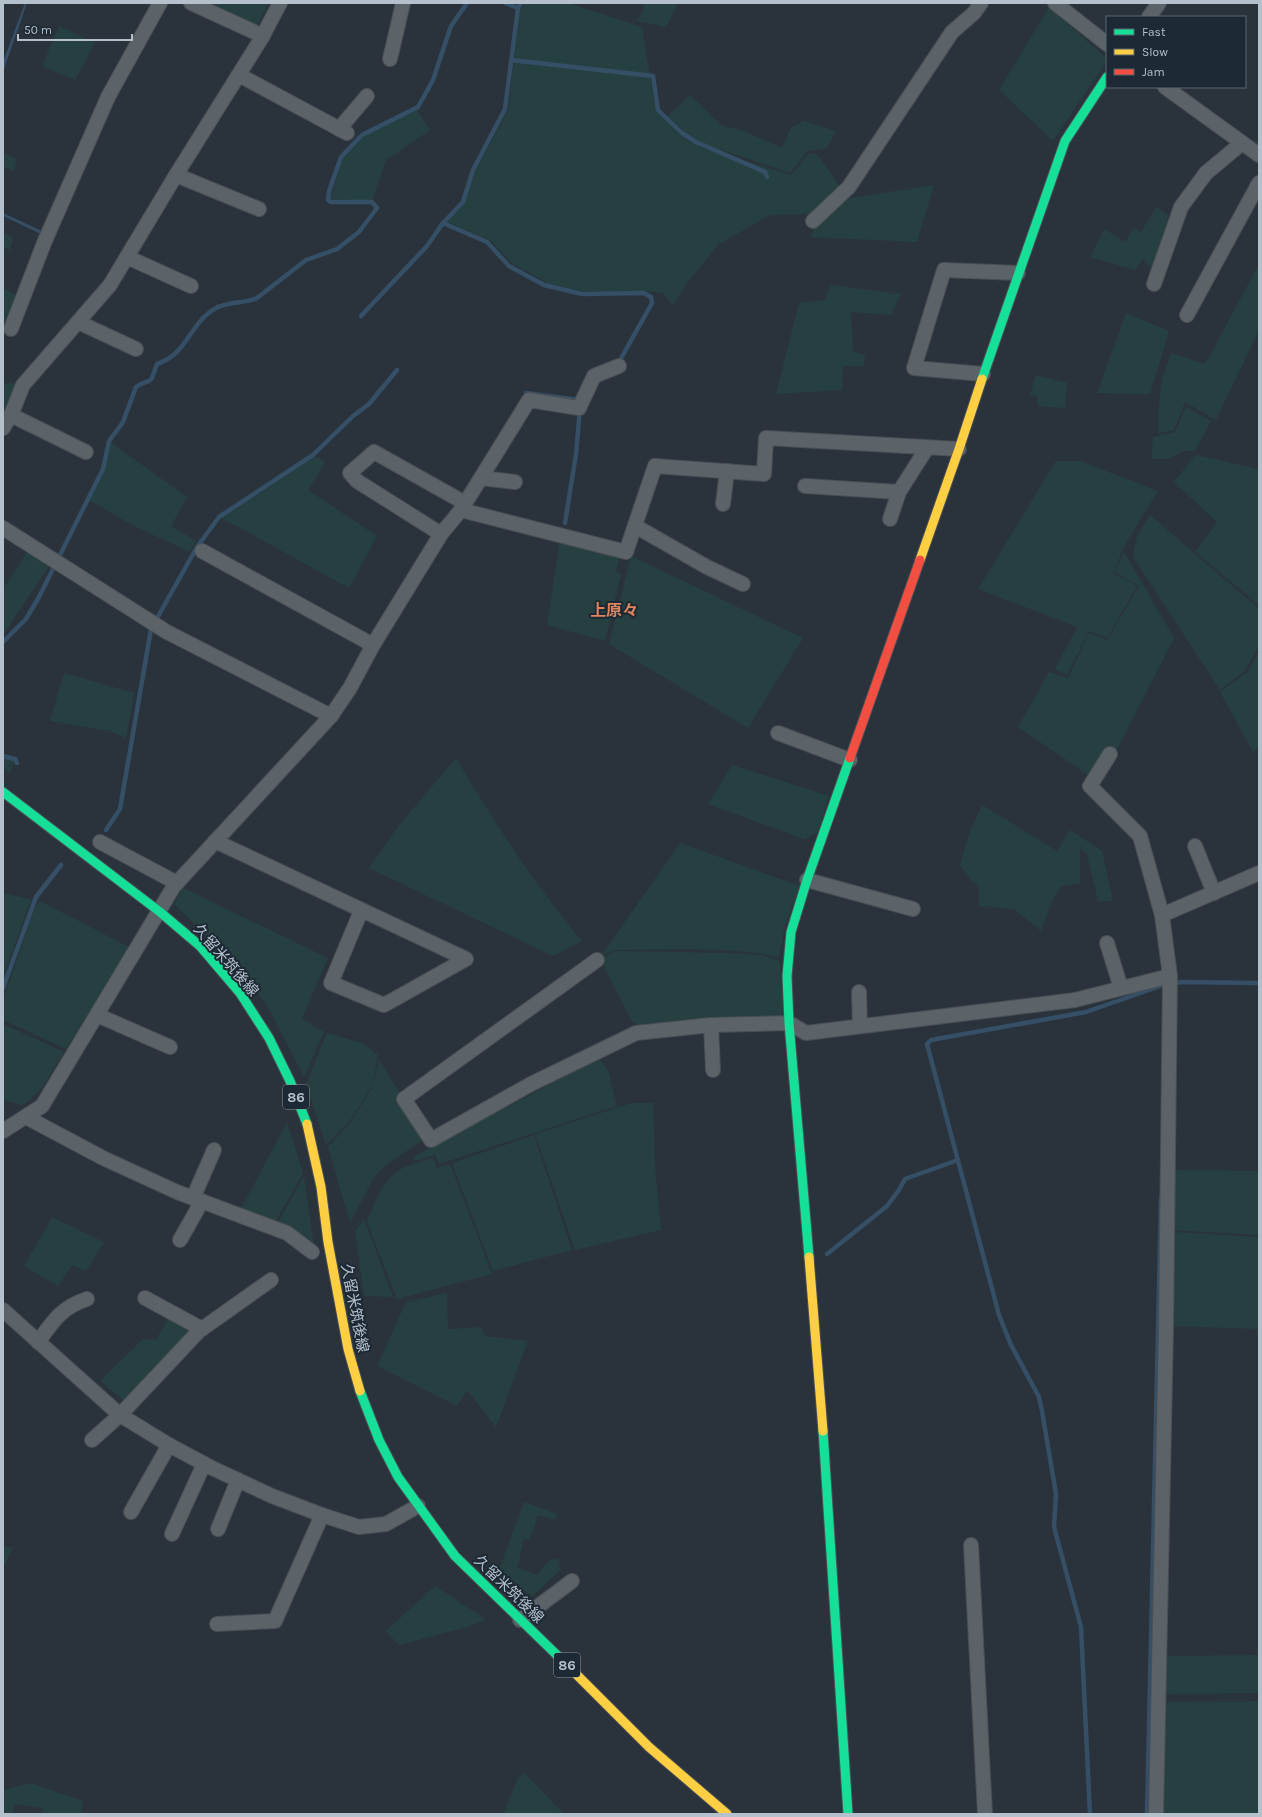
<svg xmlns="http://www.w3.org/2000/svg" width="1262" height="1817" font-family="Karla,'Noto Sans JP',sans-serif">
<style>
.green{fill:#264041}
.water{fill:#354f66}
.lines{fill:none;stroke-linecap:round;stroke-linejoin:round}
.stream{stroke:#354f66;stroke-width:4.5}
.street-casing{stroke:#494f55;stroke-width:16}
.fast-casing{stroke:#494f55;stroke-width:11}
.slow-casing{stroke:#494f55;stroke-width:11}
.jam-casing{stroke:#494f55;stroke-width:11}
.street{stroke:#5b6268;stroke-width:14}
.fast{stroke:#16e098;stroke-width:9}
.slow{stroke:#ffcf43;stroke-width:9}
.jam{stroke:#f24e42;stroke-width:9}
.labels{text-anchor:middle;stroke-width:4;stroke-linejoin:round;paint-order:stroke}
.shield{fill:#1d2a36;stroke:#87939f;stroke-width:1}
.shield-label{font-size:14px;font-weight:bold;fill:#b4c0cc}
.street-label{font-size:15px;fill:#b4c0cc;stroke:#1d2a36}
.neighbourhood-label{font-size:16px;font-weight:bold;fill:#dd855e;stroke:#1d2a36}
</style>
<rect width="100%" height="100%" fill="#2a333b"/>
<g class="green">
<polygon points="216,3 269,3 257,25 251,26 213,8"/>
<polygon points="525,3 568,3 642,27 655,107 681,136 703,148 791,175 809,153 818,155 840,187 815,214 770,215 719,244 687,283 673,306 663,293 645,291 582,291 549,284 512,263 490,240 447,222 464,204 475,172 508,110 520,11"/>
<polygon points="644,3 678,3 666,27 637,21 643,10"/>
<polygon points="1049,7 1107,59 1107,61 1053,141 999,90"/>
<polygon points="59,26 95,43 75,80 42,66"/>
<polygon points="690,95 721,125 744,131 782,148 791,128 804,121 836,131 827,148 807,151 790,173 704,144 684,131 668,116"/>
<polygon points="417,110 430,130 386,160 372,201 330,199 342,159 364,136"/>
<polygon points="3,153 17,159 14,171 3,167"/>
<polygon points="934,185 917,242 811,237 814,225 845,199"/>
<polygon points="1156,207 1168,215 1158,265 1153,269 1143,259 1135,270 1090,257 1104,229 1126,242 1133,228 1141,232"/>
<polygon points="3,232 13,238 10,250 3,247"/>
<polygon points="1257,268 1259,269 1259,330 1216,420 1185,402 1174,430 1158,433 1159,403 1162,379 1171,353 1205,364"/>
<polygon points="830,285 901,294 891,315 851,312 853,351 865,355 864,366 843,366 842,390 776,394 799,303 825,300"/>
<polygon points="3,288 15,295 17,302 5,330 3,330"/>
<polygon points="1126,313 1169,331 1150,394 1097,393"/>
<polygon points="1036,375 1067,383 1065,408 1038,406 1037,396 1030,395"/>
<polygon points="3,383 20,384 3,417"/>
<polygon points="1186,407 1211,421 1195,451 1184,451 1168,459 1151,459 1153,437 1175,432"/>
<polygon points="110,442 187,497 171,526 196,541 190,552 132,525 89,500 104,471"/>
<polygon points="1195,455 1259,469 1259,605 1195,552 1217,522 1174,482"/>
<polygon points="316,456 325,463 308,490 377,536 349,588 222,518"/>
<polygon points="1056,461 1080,461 1158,491 1125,545 1113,573 1137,586 1107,638 1089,631 1067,675 1055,669 1077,627 978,589"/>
<polygon points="1150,515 1259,609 1259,646 1245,671 1220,690 1133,557 1137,536"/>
<polygon points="560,540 620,555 616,572 621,574 605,641 547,625"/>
<polygon points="30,548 51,563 3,635 3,589"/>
<polygon points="1124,552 1174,638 1100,783 1018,727 1049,672 1068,678 1089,633 1107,640 1139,586 1114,572"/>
<polygon points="631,556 803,638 748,728 609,644"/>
<polygon points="1259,651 1259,748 1253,752 1220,692 1248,672"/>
<polygon points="64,673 134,693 126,738 110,731 50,721"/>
<polygon points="3,758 13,760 14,763 10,773 3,767"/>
<path d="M456 758C494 822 534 884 582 941L553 956 369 868 400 824Z"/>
<polygon points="732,765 829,796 818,832 804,839 708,804"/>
<polygon points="982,805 1057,851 1070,830 1102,851 1113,901 1098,901 1087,854 1080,848 1080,883 1061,886 1051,903 1041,931 1014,909 979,906 979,886 972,881 960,865 970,831"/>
<path d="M680 843 800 886 785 925 779 957C726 946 669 950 616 950L601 956Z"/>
<polygon points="183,888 328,958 302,1019 324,1032 304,1077 269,1009 235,963 174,904"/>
<polygon points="3,893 31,899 3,978"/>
<polygon points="40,901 129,947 66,1049 3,1020 3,1000 34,909"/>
<polygon points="616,951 725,953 761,955 780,961 783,1018 640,1027 631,1020 600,959"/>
<polygon points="3,1024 64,1052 41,1089 24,1105 3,1100"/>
<polygon points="327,1033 362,1043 378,1055 372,1086 349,1122 326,1145 306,1084"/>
<polygon points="599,1058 608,1071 617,1106 439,1164 435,1155 415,1161 413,1157"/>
<polygon points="379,1060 400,1093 400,1103 423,1140 383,1167 373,1179 350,1223 328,1147 350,1123 372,1088"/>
<polygon points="632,1103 653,1103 655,1165 661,1230 575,1250 535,1134"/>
<polygon points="287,1122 303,1174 275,1222 240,1211"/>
<polygon points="534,1135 572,1250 493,1271 452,1163"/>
<path d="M433 1158 437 1168 450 1164 492 1274 397 1299 367 1222C375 1202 382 1179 403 1168 412 1164 423 1161 433 1158Z"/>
<polygon points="1175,1170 1259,1171 1259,1235 1172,1230"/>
<polygon points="304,1176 314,1247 278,1222"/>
<polygon points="52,1217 104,1242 86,1271 72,1265 58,1286 24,1266"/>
<polygon points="364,1219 393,1297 364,1296 355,1231"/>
<polygon points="1172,1232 1259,1237 1259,1329 1171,1326"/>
<polygon points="447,1293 448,1329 482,1327 485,1336 528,1341 496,1427 467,1390 457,1406 377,1366 406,1302"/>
<polygon points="170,1316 194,1328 126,1402 100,1381 143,1339 156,1340"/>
<path d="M524 1502 557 1514 555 1520 538 1515 530 1539H524C521 1549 520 1558 517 1568L538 1575C544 1565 547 1560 559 1558L560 1570 532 1597 504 1574 499 1579 496 1578Z"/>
<polygon points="3,1546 13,1548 3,1568"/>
<polygon points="435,1586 486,1620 467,1627 399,1645 386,1631"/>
<polygon points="1259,1655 1259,1693 1163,1694 1163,1656"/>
<polygon points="1259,1701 1259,1814 1161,1814 1164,1702"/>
<polygon points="524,1773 564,1814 503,1814 518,1778"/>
<polygon points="30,1783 83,1801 81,1814 42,1814 43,1808 14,1804 13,1814 3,1814 3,1790"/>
</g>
<g class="water">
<polygon points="25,3 27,3 3,72 3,62"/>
<polygon points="3,213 44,232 43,235 3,216"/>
</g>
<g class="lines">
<g class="stream">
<polyline points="505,3 518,8"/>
<polyline points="511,60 653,76 658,110 682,133 696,142 765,172 767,177"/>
<polyline points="443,223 487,242 509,266 544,285 582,294 644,293 651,297 652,303 619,362 617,362"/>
<polyline points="361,316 427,246 443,223 463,202 473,170 505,109 518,8 521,3"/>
<polyline points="526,393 579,400"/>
<polyline points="565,523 576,454 580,408"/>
<path d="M3 642 26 619 39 597 103 469 109 441 123 422 136 387 143 383 149 381 152 378 157 364C188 354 190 322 216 308 229 301 244 304 257 298L306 260 337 249 359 232 377 208 372 202H331L328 200 329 191 341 157 362 135 418 107 433 80 451 26 467 3"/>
<polyline points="3,756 15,759 17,763"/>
<polyline points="106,830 120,809 151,629 197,547 219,517 313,455 353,416 369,404 397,370"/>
<polyline points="3,988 36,897 61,865"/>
<polyline points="827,1254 887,1206 899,1190 905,1179 958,1160"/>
<polyline points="1090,1814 1081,1627 1054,1527 1056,1494 1042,1411 1039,1397 1011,1345 999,1315 927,1044 931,1040 1086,1012 1166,984 1183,982 1259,983"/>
<polyline points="1147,1814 1161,1198"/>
</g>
<defs>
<g id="street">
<polyline points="191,3 263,36"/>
<polyline points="1055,3 1107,44"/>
<polyline points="1149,17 1159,3"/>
<polyline points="390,59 403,3"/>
<polyline points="239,75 347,133"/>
<polyline points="1165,87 1259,155"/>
<polyline points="339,129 367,96"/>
<polyline points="176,175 259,209"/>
<polyline points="813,221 849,187 952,32 974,13 981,3"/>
<polyline points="127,257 191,286"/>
<polyline points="1154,284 1181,207 1206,173 1242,143"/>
<polyline points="1187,315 1259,183"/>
<polyline points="78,322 136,349"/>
<polyline points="11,329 44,243 108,97 160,3"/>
<polyline points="983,374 914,368 944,270 1018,273"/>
<polyline points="11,415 86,452"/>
<polyline points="3,428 11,415 23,385 110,285 176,175 261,39 280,3"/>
<polyline points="481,478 515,482"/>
<polyline points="805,486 899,492 927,448"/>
<polyline points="723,504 727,471"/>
<polyline points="461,510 626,552 655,466 764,474 766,438 959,449"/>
<polyline points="890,519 899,492"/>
<polyline points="635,526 707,567 743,584"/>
<polyline points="3,528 167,632 331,716"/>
<polyline points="441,534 357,481 350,473 374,452 465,503"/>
<polyline points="202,551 373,645"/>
<polyline points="778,733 850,760"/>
<polyline points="1110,754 1090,786 1140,836 1162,915 1170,976 1166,1328 1156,1814"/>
<polyline points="215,841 466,959 384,1005 331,983 361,911"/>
<polyline points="100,842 177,883"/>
<polyline points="1195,846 1214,893"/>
<polyline points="807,880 913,909"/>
<polyline points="1162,915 1259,873"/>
<polyline points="1107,943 1121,988"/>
<polyline points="597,960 404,1099 431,1140 531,1084 636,1033 711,1025 789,1023 806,1033 1075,1000 1170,976"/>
<polyline points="859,992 860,1026"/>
<polyline points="97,1015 170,1047"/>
<polyline points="711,1025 713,1070"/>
<polyline points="26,1117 103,1158 177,1192 287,1233 312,1252"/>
<polyline points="3,1131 42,1106 174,886 331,716 350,688 373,645 441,534 461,510 529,400 579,408 594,376 619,366"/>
<polyline points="193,1198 214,1150"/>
<polyline points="180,1240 202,1201"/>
<polyline points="145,1298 202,1329"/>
<polyline points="3,1310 120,1415 169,1445 212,1468 272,1496 322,1515 359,1527 386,1524 418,1506"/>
<path d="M38 1342C53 1321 62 1307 87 1299"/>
<polyline points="92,1440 120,1415 199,1331 271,1280"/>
<polyline points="131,1512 169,1445"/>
<polyline points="218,1529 238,1480"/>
<polyline points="172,1534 204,1464"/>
<polyline points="971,1545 985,1814"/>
<polyline points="520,1620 572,1581"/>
<polyline points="217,1624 275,1621 322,1515"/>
</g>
<g id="fast">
<polyline points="982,379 1065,141 1107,77"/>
<polyline points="3,792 160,912 200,946 240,993 269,1038 290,1081 307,1124"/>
<polyline points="809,1257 789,1023 787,976 791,932 807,880 850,758"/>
<polyline points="360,1391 379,1440 398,1477 455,1556 561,1659"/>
<polyline points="823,1431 848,1814"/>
</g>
<g id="slow">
<polyline points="920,560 959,449 982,379"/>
<polyline points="307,1124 321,1187 328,1242 348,1349 360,1391"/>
<polyline points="809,1257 823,1431"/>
<polyline points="561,1659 649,1747 727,1814"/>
</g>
<polyline id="jam" points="850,758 920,560"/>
</defs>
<use href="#street" class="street-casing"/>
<use href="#fast" class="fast-casing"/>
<use href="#slow" class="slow-casing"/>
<use href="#jam" class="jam-casing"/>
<use href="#street" class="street"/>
<use href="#fast" class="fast"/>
<use href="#slow" class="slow"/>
<use href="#jam" class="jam"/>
</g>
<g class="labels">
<g class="shield">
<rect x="283" y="1085" width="26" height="24" rx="3"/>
<rect x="554" y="1653" width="26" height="24" rx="3"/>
</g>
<g class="shield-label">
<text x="296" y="1102">86</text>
<text x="567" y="1670">86</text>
</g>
<g class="street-label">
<text transform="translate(226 960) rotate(49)" y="5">久留米筑後線</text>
<text transform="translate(355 1308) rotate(79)" y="5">久留米筑後線</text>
<text transform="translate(509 1589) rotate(44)" y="5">久留米筑後線</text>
</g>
<g class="neighbourhood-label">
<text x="614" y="616">上原々</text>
</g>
</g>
<rect width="1262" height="1817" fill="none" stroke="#b4c0cc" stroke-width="8"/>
<rect x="1106" y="16" width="140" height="72" fill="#1d2a36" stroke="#596672"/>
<rect x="1114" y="29" width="20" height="6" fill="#16e098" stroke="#596672"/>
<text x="1142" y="36" font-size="12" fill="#b4c0cc">Fast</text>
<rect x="1114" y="49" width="20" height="6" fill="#ffcf43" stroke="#596672"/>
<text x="1142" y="56" font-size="12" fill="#b4c0cc">Slow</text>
<rect x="1114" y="69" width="20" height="6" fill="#f24e42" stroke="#596672"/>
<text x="1142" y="76" font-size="12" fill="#b4c0cc">Jam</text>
<path d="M18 34v6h114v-6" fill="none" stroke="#b4c0cc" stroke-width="2"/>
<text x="24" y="34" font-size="12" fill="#b4c0cc" stroke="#1d2a36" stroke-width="3" paint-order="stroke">50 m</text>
</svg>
